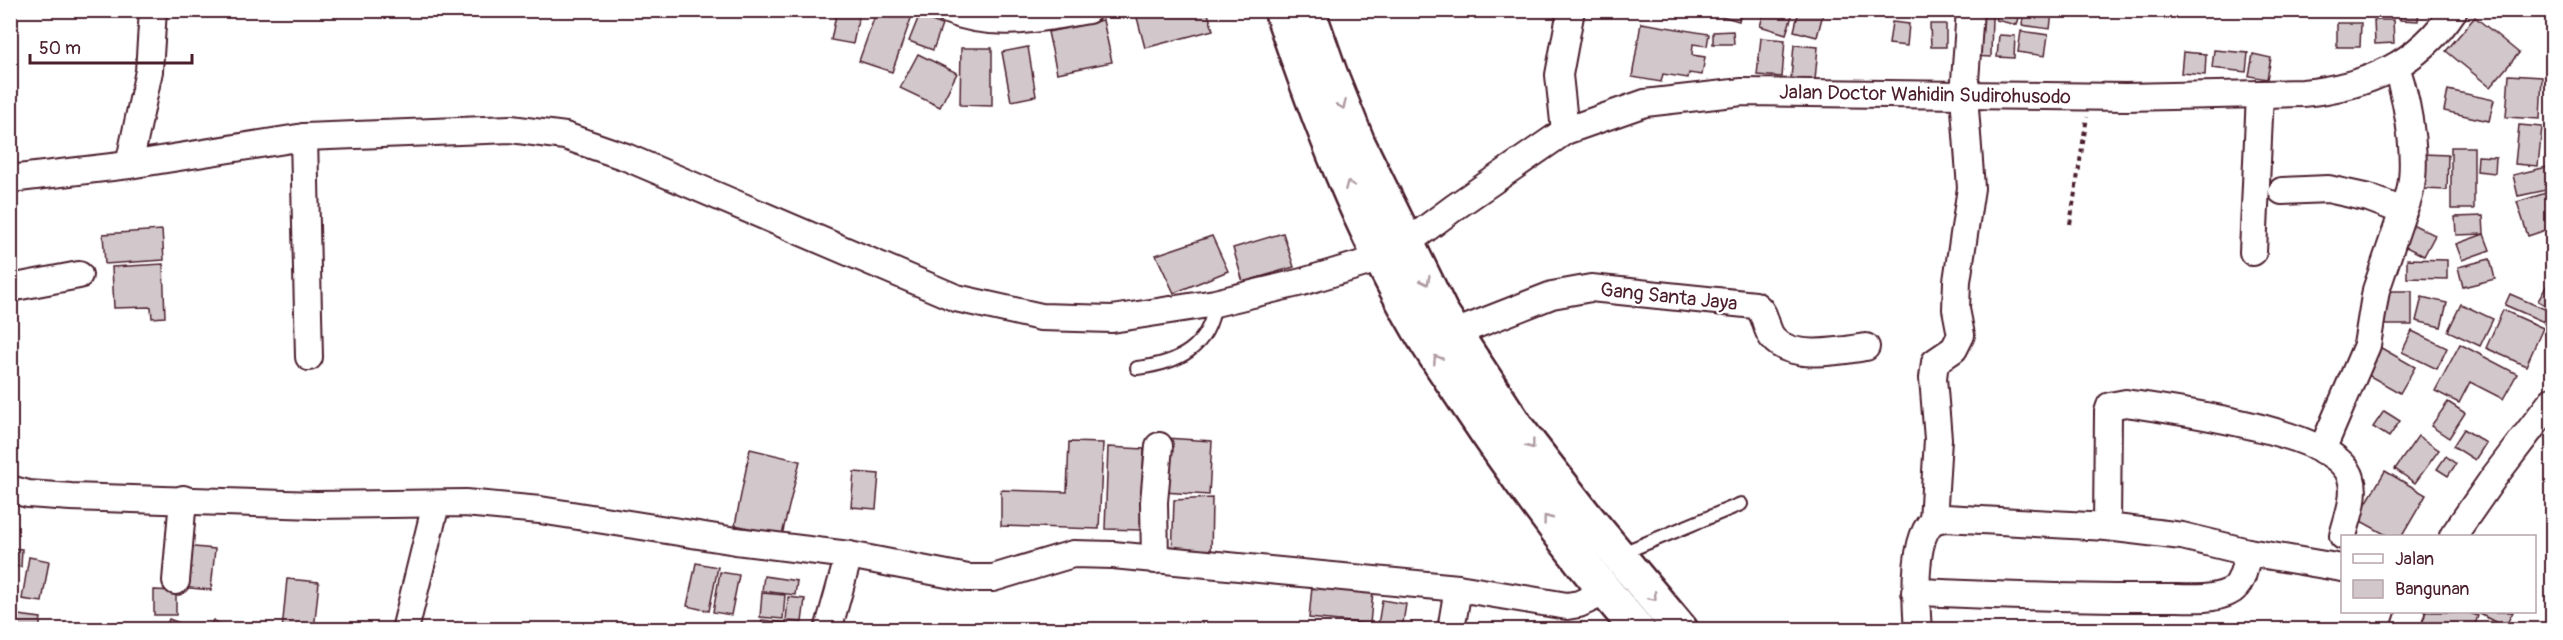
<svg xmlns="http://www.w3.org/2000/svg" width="2563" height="640" font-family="Pangolin,sans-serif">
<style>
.building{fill:#d2c7cb;stroke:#4a1f2b;stroke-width:1.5}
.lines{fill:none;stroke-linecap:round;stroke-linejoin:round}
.lane-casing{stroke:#4a1f2b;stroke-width:16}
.street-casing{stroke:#4a1f2b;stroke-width:30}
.secondary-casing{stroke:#4a1f2b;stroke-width:38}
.path{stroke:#4a1f2b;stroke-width:4;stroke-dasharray:4.5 4.5;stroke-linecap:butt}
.lane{stroke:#fff;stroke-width:12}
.street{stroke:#fff;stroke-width:26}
.secondary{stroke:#fff;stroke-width:33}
.oneway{stroke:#ae9aa0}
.labels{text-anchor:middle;stroke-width:4.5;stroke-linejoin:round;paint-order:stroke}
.street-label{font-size:20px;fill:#4a1f2b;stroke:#fff}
</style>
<rect width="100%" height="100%" fill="#fff"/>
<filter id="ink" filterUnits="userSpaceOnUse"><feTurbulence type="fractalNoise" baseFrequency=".0167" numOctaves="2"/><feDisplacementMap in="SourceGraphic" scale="12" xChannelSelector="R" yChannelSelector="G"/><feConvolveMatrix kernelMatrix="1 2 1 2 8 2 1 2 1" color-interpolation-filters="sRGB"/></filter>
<g filter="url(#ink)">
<g class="building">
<polygon points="837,10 859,15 853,44 831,40"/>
<polygon points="877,10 914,10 892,72 859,61"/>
<polygon points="1135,10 1207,10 1213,30 1145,48"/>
<polygon points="1701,10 1742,10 1739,21"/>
<polygon points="1765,10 1794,10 1786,34 1760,26"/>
<polygon points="1799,10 1824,10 1817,37 1794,31"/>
<polygon points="1915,10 1937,10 1937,16 1915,15"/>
<polygon points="1998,10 2021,10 2017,25 1996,20"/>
<polygon points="2024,10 2052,12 2050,29 2022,25"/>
<polygon points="2401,10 2419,10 2418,21 2400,20"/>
<polygon points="919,16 942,25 933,50 909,41"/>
<polygon points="1972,16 1992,16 1991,57 1971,56"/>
<polygon points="2475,17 2519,53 2490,87 2446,51"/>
<polygon points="1103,20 1112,62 1057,73 1048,32"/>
<polygon points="2374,20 2393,20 2394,43 2375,44"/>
<polygon points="1892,22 1909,24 1907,46 1889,44"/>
<polygon points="1641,23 1709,34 1707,46 1693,44 1692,55 1705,57 1702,75 1689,73 1688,78 1663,74 1661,82 1632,77"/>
<polygon points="2337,23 2361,23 2360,47 2337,47"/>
<polygon points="1930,24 1946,24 1946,47 1931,47"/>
<polygon points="1733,31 1734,44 1713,44 1713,32"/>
<polygon points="2021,31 2048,35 2045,56 2018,52"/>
<polygon points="1999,35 2015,36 2014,58 1997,57"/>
<polygon points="1761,38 1785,40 1782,77 1757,75"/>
<polygon points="1794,45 1818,47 1815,80 1791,78"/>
<polygon points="1028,47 1036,96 1011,101 1002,52"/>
<polygon points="961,48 992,48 992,106 960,105"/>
<polygon points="2214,50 2248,53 2246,72 2212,68"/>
<polygon points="2183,52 2206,54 2205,75 2181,73"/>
<polygon points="918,54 957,73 940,107 900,88"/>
<polygon points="2253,54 2271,58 2267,79 2249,76"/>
<polygon points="2509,75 2542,77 2540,119 2506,117"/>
<polygon points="2448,90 2494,100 2489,121 2444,111"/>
<polygon points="2519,125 2542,127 2538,166 2515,164"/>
<rect x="2451" y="147" width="23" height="62"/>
<polygon points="2423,154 2448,155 2447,190 2422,189"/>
<polygon points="2478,156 2496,157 2495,173 2477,171"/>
<polygon points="2547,167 2551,189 2518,196 2513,175"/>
<polygon points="2546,193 2552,214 2552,228 2528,236 2517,202"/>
<polygon points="2483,216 2484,234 2456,235 2455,217"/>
<polygon points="2406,221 2435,235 2424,256 2396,242"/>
<polygon points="162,230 164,260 105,264 103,234"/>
<polygon points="1283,233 1294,267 1243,282 1233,248"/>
<polygon points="2484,234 2490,250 2462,260 2456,244"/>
<polygon points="1212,236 1228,271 1174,293 1156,255"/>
<polygon points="2407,259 2447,260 2447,279 2407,278"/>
<polygon points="2490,259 2495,279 2463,287 2458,267"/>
<polygon points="163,264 165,317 152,318 151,307 114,308 112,267"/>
<polygon points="2547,285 2552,288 2552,309 2538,301"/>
<rect x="2378" y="291" width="34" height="34"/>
<polygon points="2510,294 2549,311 2544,322 2505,305"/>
<polygon points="2422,297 2447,303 2441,327 2416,321"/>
<polygon points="2461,304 2493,319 2480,346 2448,331"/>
<polygon points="2503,310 2543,328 2526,366 2486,348"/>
<polygon points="2412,331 2447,348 2437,369 2402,352"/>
<polygon points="2460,344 2517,374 2503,399 2470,382 2459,403 2435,391"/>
<polygon points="2376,345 2415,367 2400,393 2361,371"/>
<polygon points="2448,402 2465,413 2449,438 2431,426"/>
<polygon points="2384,411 2400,421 2389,437 2373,427"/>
<polygon points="2464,429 2486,443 2475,460 2453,446"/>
<polygon points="2418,436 2439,450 2415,483 2395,469"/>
<polygon points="1165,438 1212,441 1209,495 1163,492"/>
<polygon points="1069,442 1103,443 1099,529 1001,526 1001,490 1067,492"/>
<polygon points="1108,447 1144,449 1140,530 1105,529"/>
<polygon points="750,449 800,461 782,535 735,525"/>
<polygon points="2446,456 2456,464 2448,476 2437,469"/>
<polygon points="2385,471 2426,495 2402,536 2388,536 2357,519"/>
<polygon points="854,472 879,474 876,509 851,507"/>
<polygon points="1212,498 1211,559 1172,558 1174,500"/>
<polygon points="184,546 215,549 211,590 180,587"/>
<polygon points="10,548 22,549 21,567 10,566"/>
<polygon points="29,557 49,561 42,602 22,599"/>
<polygon points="696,563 718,567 709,611 687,606"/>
<polygon points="720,572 739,575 731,615 713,612"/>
<polygon points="764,576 797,581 795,595 762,591"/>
<polygon points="287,579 319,582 314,630 282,630"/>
<polygon points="1312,586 1373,591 1370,624 1309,618"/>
<polygon points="154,590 176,591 176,615 154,615"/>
<polygon points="762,593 785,595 783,619 760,617"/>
<polygon points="788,597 805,599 802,622 786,621"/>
<polygon points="1382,600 1406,604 1402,629 1378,625"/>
<polygon points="2423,612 2467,612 2478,616 2473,630 2416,630"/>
<polygon points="2476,612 2513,612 2505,627"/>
<polygon points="18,615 41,618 39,630 16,630"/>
<polygon points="169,619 195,629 165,630"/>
<polygon points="213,620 230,630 208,630"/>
<polygon points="762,620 787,623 786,630 760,630"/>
<polygon points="1138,622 1173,630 1136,630"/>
</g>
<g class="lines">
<defs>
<g id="lane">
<path d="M1137 368C1179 363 1209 348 1215 303"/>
<polyline points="1620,554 1741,504"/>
</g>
<g id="street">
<path d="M947 10C993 29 1040 19 1088 10"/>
<polyline points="1565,131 1559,75 1571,10"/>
<polyline points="304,137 309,357"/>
<polyline points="129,165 149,71 153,10"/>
<polyline points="10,179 129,165 304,137 511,129 565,136 626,157 956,298 1041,317 1112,319 1215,303 1302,282 1382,258"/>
<path d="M2282 191 2328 189 2369 198 2403 211C2423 175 2408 103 2396 66"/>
<path d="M1408 242 1455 207 1565 131 1645 103 1742 92 2126 97 2303 93C2366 87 2418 65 2454 10"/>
<polyline points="2253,252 2260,94"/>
<polyline points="10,288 79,275"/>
<path d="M1455 333 1552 295 1591 288 1755 305C1767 313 1764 326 1772 337 1790 361 1840 351 1866 347"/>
<polyline points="2322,450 2367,345 2376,290 2403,211"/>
<polyline points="10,489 28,494 71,497 316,505 465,503 540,510 736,541 849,555 968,578 993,578 1073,554 1113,555 1458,588 1567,606 1579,604 1605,592"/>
<polyline points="1933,521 1938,439 1933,378 1935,362 1954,349 1961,335 1956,309 1957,281 1971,188 1964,95 1970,10"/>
<path d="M2107 527 2108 412 2110 406 2126 403C2170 410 2337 430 2351 478 2357 496 2347 519 2343 536"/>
<polyline points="2453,536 2494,477 2552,401"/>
<polyline points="1155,560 1154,502 1159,446"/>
<polyline points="176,581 183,499"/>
<path d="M1915 592C1995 595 2076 599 2157 598 2179 597 2209 602 2229 592 2243 586 2245 565 2248 552"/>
<polyline points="405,630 436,504"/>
<polyline points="828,630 849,555"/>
<polyline points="1451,630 1458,588"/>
<path d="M1918 630C1916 605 1912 540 1932 522 1935 520 1941 519 1945 518L2107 527 2182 536 2248 552 2342 568"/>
<polyline points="2405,630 2411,612"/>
</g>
<g id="secondary">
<path d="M1281 10C1318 119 1360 229 1418 328 1433 354 1451 379 1468 405 1520 483 1576 558 1638 630"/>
<polyline points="1308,10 1330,73 1358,143 1441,312 1518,429 1583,513 1681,630"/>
</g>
</defs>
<use href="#lane" class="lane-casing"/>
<use href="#street" class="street-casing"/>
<use href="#secondary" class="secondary-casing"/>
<polyline class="path" points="2070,224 2087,117"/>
<use href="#lane" class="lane"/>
<use href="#street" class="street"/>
<use href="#secondary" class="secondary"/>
</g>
<defs><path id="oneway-chevron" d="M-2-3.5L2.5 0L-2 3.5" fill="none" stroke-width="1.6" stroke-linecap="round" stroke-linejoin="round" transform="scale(1.5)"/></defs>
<g class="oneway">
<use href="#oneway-chevron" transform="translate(1342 105) rotate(68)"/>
<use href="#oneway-chevron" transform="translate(1349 185) rotate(-113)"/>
<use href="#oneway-chevron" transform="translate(1426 281) rotate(64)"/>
<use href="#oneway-chevron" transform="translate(1437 359) rotate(-123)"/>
<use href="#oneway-chevron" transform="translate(1531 445) rotate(53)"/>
<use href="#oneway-chevron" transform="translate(1547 519) rotate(-127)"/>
<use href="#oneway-chevron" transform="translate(1653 597) rotate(49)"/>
</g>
</g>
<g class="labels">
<g class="street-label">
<text transform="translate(1925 94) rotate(1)" y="7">Jalan Doctor Wahidin Sudirohusodo</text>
<text transform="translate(1669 296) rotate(6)" y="7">Gang Santa Jaya</text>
</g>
</g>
<rect width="2563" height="640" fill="none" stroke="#fff" stroke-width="36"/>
<rect x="18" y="18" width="2527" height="604" fill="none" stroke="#4a1f2b" stroke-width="2" filter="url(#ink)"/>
<rect x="2341" y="535" width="195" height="78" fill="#ffffff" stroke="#b7a5aa" stroke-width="1.5"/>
<rect x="2353" y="554" width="30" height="9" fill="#ffffff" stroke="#b7a5aa" stroke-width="1.5"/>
<text x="2395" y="565" font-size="18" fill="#4a1f2b">Jalan</text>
<rect x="2353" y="580" width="30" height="18" fill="#d2c7cb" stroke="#b7a5aa" stroke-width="1.5"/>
<text x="2395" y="595" font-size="18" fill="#4a1f2b">Bangunan</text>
<path d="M30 54v9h162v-9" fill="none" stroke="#4a1f2b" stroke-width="3"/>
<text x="39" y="54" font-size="18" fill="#4a1f2b" stroke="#ffffff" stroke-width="4.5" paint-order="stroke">50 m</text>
</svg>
